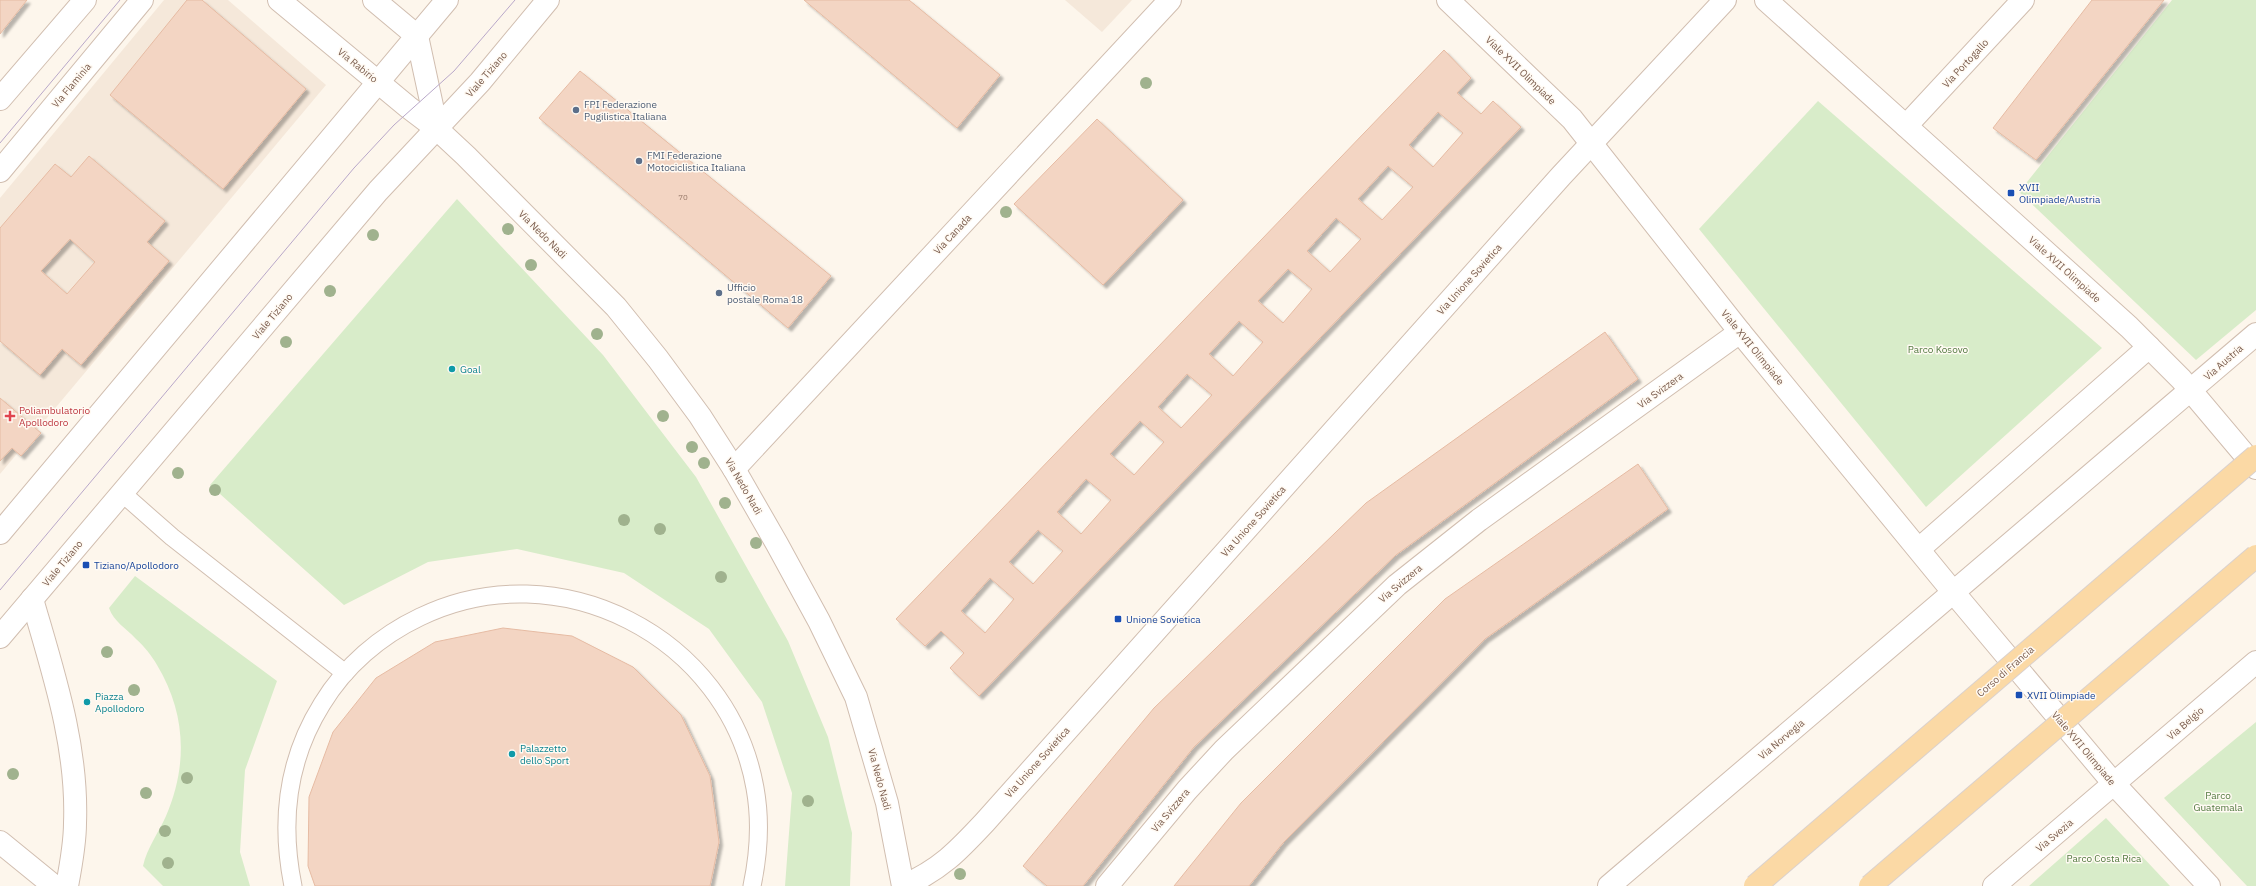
<svg xmlns="http://www.w3.org/2000/svg" width="2256" height="886" font-family="'IBM Plex Sans',sans-serif">
<style>
.residential{fill:#f5e8da}
.green{fill:#d8ecc9}
.building{fill:#f3d5c3;stroke:#e6bba3;fill-rule:evenodd;filter:url(#shadow)}
.lines{fill:none;stroke-linecap:round;stroke-linejoin:round}
.service-casing{stroke:#d1beb0;stroke-width:19}
.minor-casing{stroke:#d1beb0;stroke-width:24}
.tertiary-casing{stroke:#d1beb0;stroke-width:24}
.service{stroke:#fff;stroke-width:17}
.minor{stroke:#fff;stroke-width:22}
.tertiary{stroke:#fff;stroke-width:22}
.tram{stroke:#b9a8c9;stroke-width:1}
.primary-bridge-casing{stroke:#dad1cd;stroke-width:24;stroke-linecap:butt}
.primary-bridge{stroke:#fbd9a5;stroke-width:22}
.tree{fill:#a0b28e}
.service-dot{fill:#5c6f8a;stroke:#fffaf3;stroke-width:1.5}
.transit-dot{fill:#1a4fb4;stroke:#fffaf3;stroke-width:1.5}
.culture-dot{fill:#0f9aa8;stroke:#fffaf3;stroke-width:1.5}
.health-dot{fill:#e0444e;stroke:#fffaf3;stroke-width:1.5}
.labels{text-anchor:middle;stroke-width:3;stroke-linejoin:round;paint-order:stroke}
.number-label{font-size:8px;fill:#987a6a}
.street-label{font-size:10px;fill:#7a5c4d;stroke:#fffaf3}
.service-label{font-size:10px;fill:#4e5e75;stroke:#fffaf3;text-anchor:start}
.transit-label{font-size:10px;fill:#164399;stroke:#fffaf3;text-anchor:start}
.park-label{font-size:10px;fill:#537a41;stroke:#fffaf3}
.culture-label{font-size:10px;fill:#0d838f;stroke:#fffaf3;text-anchor:start}
.health-label{font-size:10px;fill:#be3a42;stroke:#fffaf3;text-anchor:start}
</style>
<defs>
<filter id="shadow"><feDropShadow dx="3.5" dy="3.5" stdDeviation="1" flood-color="#0004"/></filter>
</defs>
<rect width="100%" height="100%" fill="#fdf6ec"/>
<g class="residential">
<polygon points="164,0 228,0 326,85 0,474 0,198"/>
<polygon points="1065,0 1132,0 1102,32"/>
</g>
<g class="green">
<polygon points="2172,0 2256,0 2256,310 2196,360 2019,192"/>
<polygon points="1818,101 2102,348 1926,507 1699,229"/>
<polygon points="457,199 603,355 696,477 788,641 828,737 852,833 850,886 785,886 792,793 762,702 709,629 624,573 517,549 428,562 344,605 210,485"/>
<path d="M135 576 277 681 245 770 240 852 250 886H163L143 866C147 848 159 832 166 816 188 765 186 713 157 665 152 656 144 646 136 639 126 628 114 622 109 608Z"/>
<polygon points="2256,722 2256,886 2247,886 2164,798"/>
<polygon points="2106,818 2170,886 2029,886"/>
</g>
<g class="building">
<polygon points="0,0 27,0 0,34"/>
<polygon points="187,0 202,0 306,89 223,189 110,95"/>
<polygon points="804,0 909,0 1000,75 957,128"/>
<polygon points="2092,0 2164,0 2036,160 1993,128"/>
<path d="M1444 50 1471 78 1457 93 1481 114 1493 101 1521 127 979 696 950 668 964 653 941 631 925 646 896 619ZM1438 112 1463 133 1433 167 1409 145ZM1388 166 1413 187 1382 220 1358 199ZM1336 218 1361 239 1330 272 1307 251ZM1288 269 1312 289 1283 323 1258 301ZM1239 321 1263 342 1233 376 1209 354ZM1187 374 1212 395 1181 428 1158 407ZM1140 421 1164 442 1134 475 1110 454ZM1086 479 1111 500 1081 534 1057 512ZM1038 530 1063 551 1033 584 1009 562ZM990 578 1014 599 985 633 961 611Z"/>
<polygon points="580,71 831,276 788,328 539,118"/>
<polygon points="1097,119 1183,200 1103,285 1014,204"/>
<path d="M89 156 165 221 147 242 169 261 81 365 62 349 40 375 0 341V228L55 164 71 177ZM70 239 95 262 67 294 41 271Z"/>
<polygon points="1605,332 1638,379 1396,555 1194,747 1083,886 1047,886 1023,866 1154,708 1366,503"/>
<polygon points="0,398 41,433 21,456 12,448 0,461"/>
<polygon points="1638,464 1668,509 1485,639 1283,843 1249,886 1174,886 1241,803 1445,599"/>
<polygon points="503,628 572,636 633,667 681,715 710,776 719,842 710,886 315,886 308,866 309,797 333,732 376,678 435,642"/>
</g>
<g class="lines">
<defs>
<g id="service">
<polyline points="122,493 172,537 345,673"/>
<path d="M293 886C280 822 287 760 322 704 345 666 380 636 420 617 558 550 728 636 755 788 761 821 759 853 752 886"/>
</g>
<g id="minor">
<polyline points="279,0 408,107 437,129 466,156 616,307 658,359 700,416 734,469 777,544 819,621 856,697 887,803 903,886"/>
<polyline points="374,0 417,36 437,129"/>
<polyline points="1448,0 1572,119 1740,332 1954,593 2115,785 2209,886"/>
<polyline points="1766,0 2129,327 2181,379 2256,468"/>
<polyline points="1906,126 2023,0"/>
<polyline points="0,171 142,0"/>
<polyline points="734,469 1170,0"/>
<polyline points="0,533 447,0"/>
<polyline points="1919,549 2149,347"/>
<path d="M32 599C53 672 78 746 75 823 75 844 71 865 67 886"/>
<polyline points="0,842 54,886"/>
<path d="M903 886C940 870 958 851 985 822L1561 176 1725 0"/>
<polyline points="1107,886 1187,790 1224,750 1397,585 1479,520 1740,332"/>
<polyline points="1609,886 2256,334"/>
<polyline points="1994,886 2256,662"/>
</g>
<g id="tertiary">
<polyline points="0,99 85,0"/>
<polyline points="0,637 378,191 480,82 548,0"/>
</g>
</defs>
<use href="#service" class="service-casing"/>
<use href="#minor" class="minor-casing"/>
<use href="#tertiary" class="tertiary-casing"/>
<use href="#service" class="service"/>
<use href="#minor" class="minor"/>
<use href="#tertiary" class="tertiary"/>
<g class="tram">
<polyline points="0,143 120,0"/>
<polyline points="0,590 354,168 394,125 454,71 515,0"/>
</g>
<defs>
<g id="primary-bridge">
<polyline points="1755,886 2256,456"/>
<polyline points="1870,886 2256,556"/>
</g>
</defs>
<use href="#primary-bridge" class="primary-bridge-casing"/>
<use href="#primary-bridge" class="primary-bridge"/>
</g>
<g class="tree">
<circle cx="1146" cy="83" r="6"/>
<circle cx="1006" cy="212" r="6"/>
<circle cx="508" cy="229" r="6"/>
<circle cx="373" cy="235" r="6"/>
<circle cx="531" cy="265" r="6"/>
<circle cx="330" cy="291" r="6"/>
<circle cx="597" cy="334" r="6"/>
<circle cx="286" cy="342" r="6"/>
<circle cx="663" cy="416" r="6"/>
<circle cx="692" cy="447" r="6"/>
<circle cx="704" cy="463" r="6"/>
<circle cx="178" cy="473" r="6"/>
<circle cx="215" cy="490" r="6"/>
<circle cx="725" cy="503" r="6"/>
<circle cx="624" cy="520" r="6"/>
<circle cx="660" cy="529" r="6"/>
<circle cx="756" cy="543" r="6"/>
<circle cx="721" cy="577" r="6"/>
<circle cx="107" cy="652" r="6"/>
<circle cx="134" cy="690" r="6"/>
<circle cx="13" cy="774" r="6"/>
<circle cx="187" cy="778" r="6"/>
<circle cx="146" cy="793" r="6"/>
<circle cx="808" cy="801" r="6"/>
<circle cx="165" cy="831" r="6"/>
<circle cx="168" cy="863" r="6"/>
<circle cx="960" cy="874" r="6"/>
</g>
<g class="service-dot">
<circle cx="576" cy="110" r="4"/>
<circle cx="639" cy="161" r="4"/>
<circle cx="719" cy="293" r="4"/>
</g>
<g class="transit-dot">
<rect x="2007" y="189" width="8" height="8" rx="2"/>
<rect x="82" y="561" width="8" height="8" rx="2"/>
<rect x="1114" y="615" width="8" height="8" rx="2"/>
<rect x="2015" y="691" width="8" height="8" rx="2"/>
</g>
<g class="culture-dot">
<circle cx="452" cy="369" r="4"/>
<circle cx="87" cy="702" r="4"/>
<circle cx="512" cy="754" r="4"/>
</g>
<path class="health-dot" d="M8 410h4v4h4v4h-4v4h-4v-4h-4v-4h4z"/>
<g class="labels">
<g class="number-label">
<text x="683" y="200">70</text>
</g>
<g class="street-label">
<text transform="translate(1965 63) rotate(-47)" y="4">Via Portogallo</text>
<text transform="translate(358 65) rotate(39)" y="4">Via Rabirio</text>
<text transform="translate(1521 70) rotate(44)" y="4">Viale XVII Olimpiade</text>
<text transform="translate(486 74) rotate(-49)" y="4">Viale Tiziano</text>
<text transform="translate(71 85) rotate(-50)" y="4">Via Flaminia</text>
<text transform="translate(543 234) rotate(45)" y="4">Via Nedo Nadi</text>
<text transform="translate(952 234) rotate(-47)" y="4">Via Canada</text>
<text transform="translate(2065 269) rotate(42)" y="4">Viale XVII Olimpiade</text>
<text transform="translate(1469 279) rotate(-48)" y="4">Via Unione Sovietica</text>
<text transform="translate(272 316) rotate(-50)" y="4">Viale Tiziano</text>
<text transform="translate(1753 347) rotate(51)" y="4">Viale XVII Olimpiade</text>
<text transform="translate(2223 362) rotate(-41)" y="4">Via Austria</text>
<text transform="translate(1660 390) rotate(-36)" y="4">Via Svizzera</text>
<text transform="translate(744 486) rotate(60)" y="4">Via Nedo Nadi</text>
<text transform="translate(1253 521) rotate(-48)" y="4">Via Unione Sovietica</text>
<text transform="translate(62 563) rotate(-50)" y="4">Viale Tiziano</text>
<text transform="translate(1400 583) rotate(-40)" y="4">Via Svizzera</text>
<text transform="translate(2005 671) rotate(-41)" y="4">Corso di Francia</text>
<text transform="translate(2185 723) rotate(-41)" y="4">Via Belgio</text>
<text transform="translate(1781 739) rotate(-40)" y="4">Via Norvegia</text>
<text transform="translate(2084 748) rotate(50)" y="4">Viale XVII Olimpiade</text>
<text transform="translate(1037 762) rotate(-48)" y="4">Via Unione Sovietica</text>
<text transform="translate(880 779) rotate(75)" y="4">Via Nedo Nadi</text>
<text transform="translate(1170 810) rotate(-50)" y="4">Via Svizzera</text>
<text transform="translate(2054 835) rotate(-40)" y="4">Via Svezia</text>
</g>
<g class="service-label">
<text x="584" y="108">FPI Federazione<tspan x="584" dy="12">Pugilistica Italiana</tspan></text>
<text x="647" y="159">FMI Federazione<tspan x="647" dy="12">Motociclistica Italiana</tspan></text>
<text x="727" y="291">Ufficio<tspan x="727" dy="12">postale Roma 18</tspan></text>
</g>
<g class="transit-label">
<text x="2019" y="191">XVII<tspan x="2019" dy="12">Olimpiade/Austria</tspan></text>
<text x="94" y="569">Tiziano/Apollodoro</text>
<text x="1126" y="623">Unione Sovietica</text>
<text x="2027" y="699">XVII Olimpiade</text>
</g>
<g class="park-label">
<text x="1938" y="353">Parco Kosovo</text>
<text x="2218" y="799">Parco<tspan x="2218" dy="12">Guatemala</tspan></text>
<text x="2104" y="862">Parco Costa Rica</text>
</g>
<g class="culture-label">
<text x="460" y="373">Goal</text>
<text x="95" y="700">Piazza<tspan x="95" dy="12">Apollodoro</tspan></text>
<text x="520" y="752">Palazzetto<tspan x="520" dy="12">dello Sport</tspan></text>
</g>
<g class="health-label">
<text x="19" y="414">Poliambulatorio<tspan x="19" dy="12">Apollodoro</tspan></text>
</g>
</g>
</svg>
